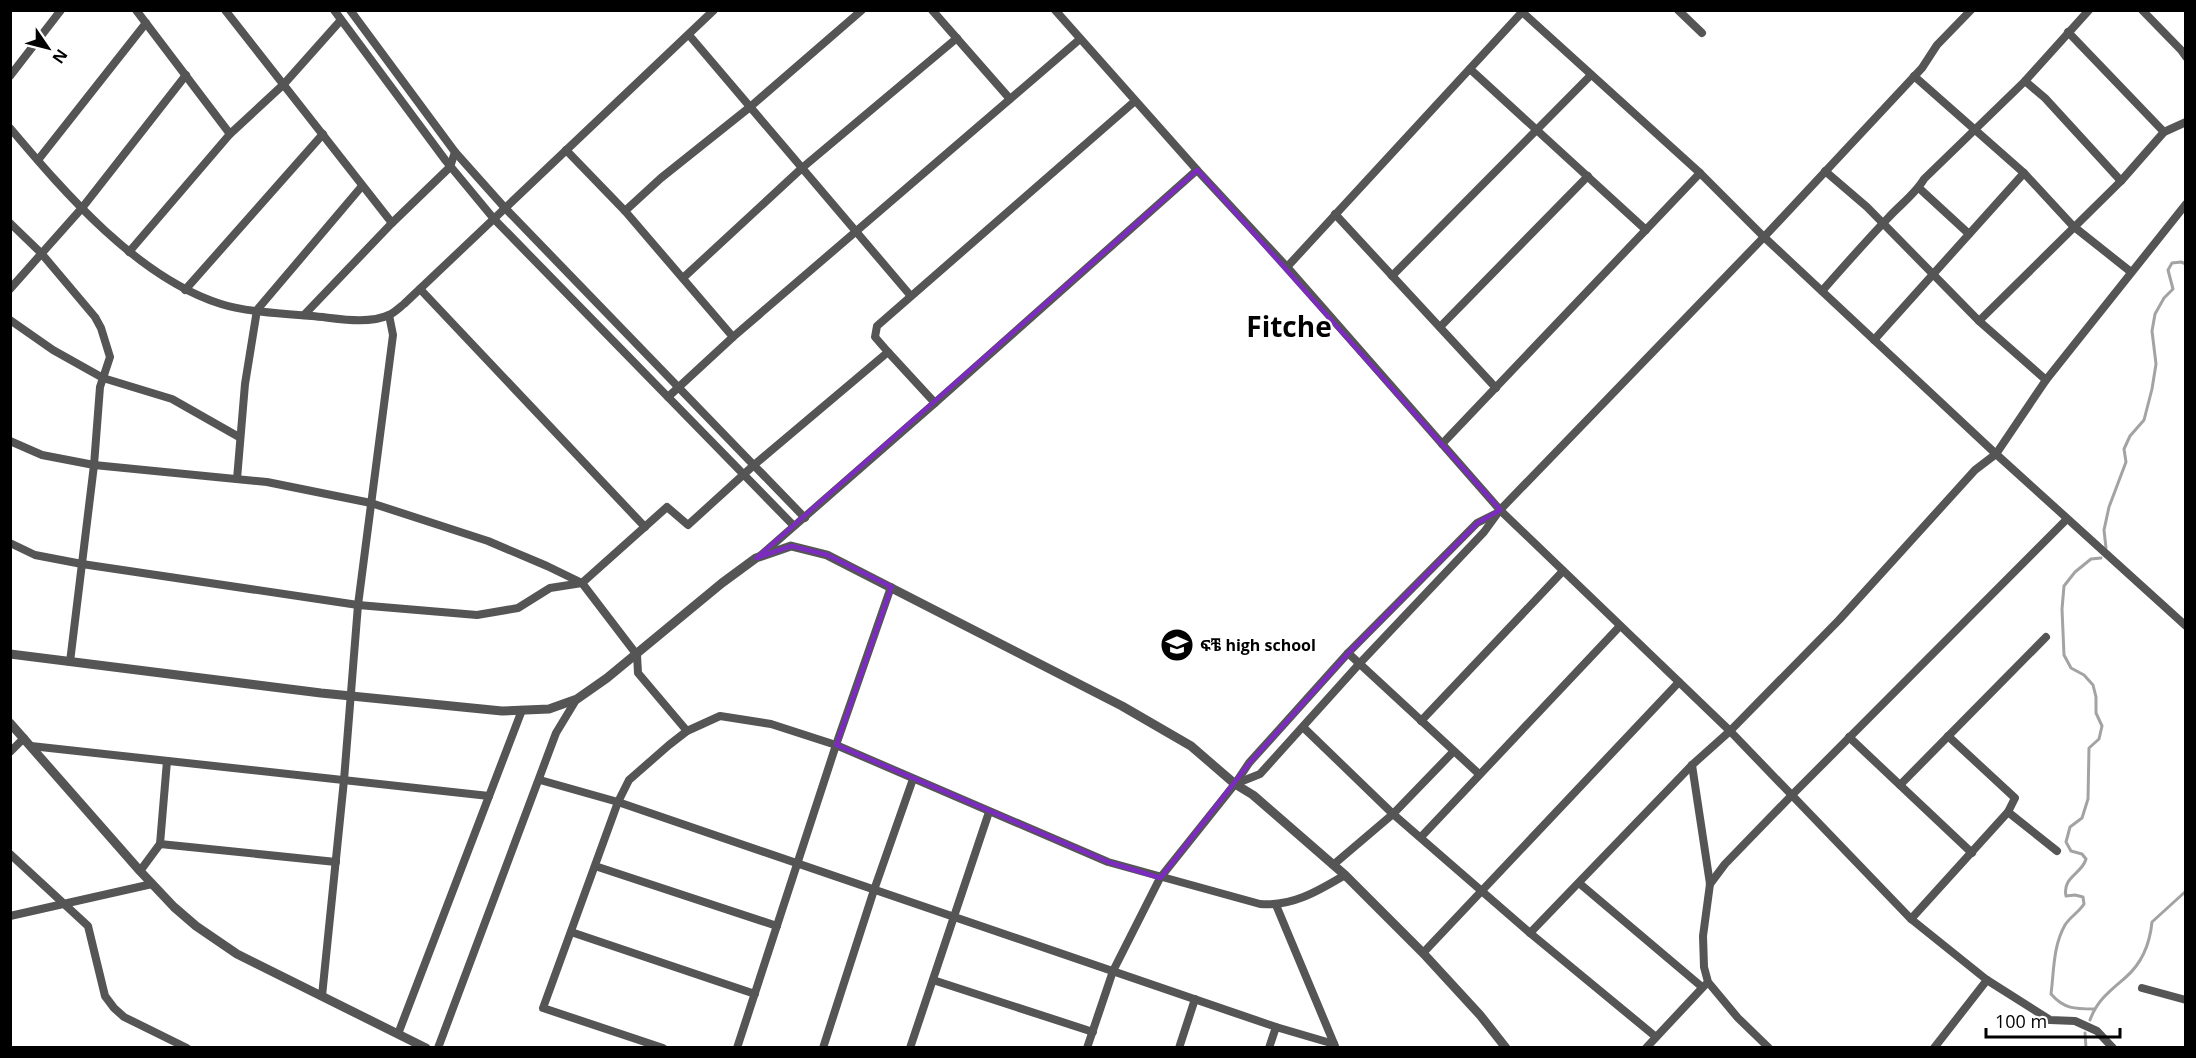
<svg xmlns="http://www.w3.org/2000/svg" width="2196" height="1058" font-family="'Open Sans','Noto Sans Ethiopic',sans-serif">
<style>
.lines{fill:none;stroke-linecap:round;stroke-linejoin:round}
.stream{stroke:#a3a3a3;stroke-width:3}
.minor{stroke:#555;stroke-width:8}
.tertiary{stroke:#555;stroke-width:9}
.marked{fill:none;stroke:#7b2cbf;stroke-width:4.5;stroke-linejoin:round}
.labels{text-anchor:middle;stroke-width:4.5;stroke-linejoin:round;paint-order:stroke}
.poi-label{font-size:16px;font-weight:bold;fill:#000;stroke:#fff;text-anchor:start}
.town-label{font-size:28px;font-weight:bold;fill:#000;stroke:#fff}
</style>
<rect width="100%" height="100%" fill="#fff"/>
<g class="lines">
<g class="stream">
<polyline points="2106,548 2104,530 2109,507 2126,462 2124,449 2130,436 2144,420 2152,389 2156,364 2152,331 2155,314 2164,298 2173,289 2168,270 2172,263 2181,262 2186,264"/>
<path d="M2094 1009C2075 1009 2064 1009 2051 994 2054 971 2053 946 2065 925 2070 917 2079 912 2084 904L2083 897 2075 895 2066 896C2062 877 2082 874 2086 859L2082 854 2071 851 2066 842 2070 827 2082 818 2088 799 2089 748 2099 739 2102 726 2096 713V697L2093 685 2084 675 2071 668 2064 655 2062 609 2064 586 2075 572 2091 559 2101 558"/>
<path d="M2090 1020C2097 1000 2111 990 2126 977 2142 963 2150 942 2152 922L2186 891"/>
<polyline points="2085,1033 2086,1048"/>
</g>
<g class="minor">
<polyline points="136,10 230,134"/>
<polyline points="225,10 392,223 450,167 455,152"/>
<polyline points="334,10 446,161 494,219 794,526"/>
<polyline points="350,10 455,152 505,208 805,518"/>
<polyline points="932,10 1010,99"/>
<polyline points="1055,10 1197,170 1287,267 1500,510 1730,731 1911,919 1987,980 2050,1020 2075,1021 2097,1031 2113,1048"/>
<polyline points="1520,10 1700,173 1764,237 1996,454 2186,626"/>
<polyline points="1678,10 1702,33"/>
<polyline points="2142,10 2181,50 2186,57"/>
<polyline points="2068,32 2164,132"/>
<polyline points="689,35 910,295"/>
<polyline points="1470,69 1646,230"/>
<polyline points="10,76 61,10"/>
<polyline points="1914,76 2024,173 2073,226 2131,272"/>
<polyline points="2025,81 2045,98 2121,181"/>
<path d="M10 128C65 193 138 278 221 304 246 312 286 314 312 316 336 318 367 325 389 315 394 313 399 308 404 304L714 10"/>
<polyline points="566,150 625,211 733,337"/>
<polyline points="38,160 146,23"/>
<polyline points="1825,171 1867,207 1979,321 2046,380"/>
<polyline points="1919,188 1969,234"/>
<polyline points="625,211 661,178 750,107 862,10"/>
<polyline points="1335,214 1496,388"/>
<polyline points="10,223 41,253 95,317 101,328 110,357 100,387 94,465 70,662"/>
<polyline points="129,252 230,134 284,84 341,20"/>
<polyline points="1287,267 1524,10"/>
<polyline points="1392,276 1591,75"/>
<polyline points="683,278 802,168 957,38"/>
<polyline points="10,289 82,208 186,75"/>
<polyline points="420,289 645,527"/>
<polyline points="185,290 323,134"/>
<path d="M1822 291C1844 266 1866 241 1889 217 1900 205 1916 193 1924 179L2025 81 2089 10"/>
<polyline points="304,315 392,223"/>
<polyline points="10,320 53,350 103,378 172,399 239,437"/>
<polyline points="1979,321 2121,181 2164,132 2186,122"/>
<polyline points="1440,327 1588,176"/>
<polyline points="1874,340 2024,173"/>
<polyline points="888,352 935,403"/>
<polyline points="668,397 733,337 1080,39"/>
<polyline points="10,441 42,455 94,465 267,482 371,503 488,541 547,566 582,583 637,655 638,673 687,731"/>
<polyline points="1442,444 1700,173"/>
<polyline points="237,479 245,384 257,310 362,186"/>
<polyline points="10,543 35,555 82,564 358,605 477,615 518,608 550,588 582,583 667,507 688,525 754,465 888,352 875,337 877,326 1135,101"/>
<polyline points="760,556 935,403 1197,170"/>
<polyline points="1348,653 1479,774"/>
<polyline points="1421,721 1563,571"/>
<polyline points="1304,728 1393,814 1530,933 1656,1037"/>
<polyline points="1849,737 1972,853"/>
<polyline points="31,746 489,796"/>
<polyline points="10,752 24,738"/>
<polyline points="1692,765 1710,884 1703,936 1704,967 1708,982 1738,1018 1769,1048"/>
<polyline points="540,780 618,802 1276,1027 1334,1044"/>
<polyline points="1235,784 1260,774 1360,663 1484,532 1500,510 1764,237 1922,68 1937,45 1971,10"/>
<polyline points="1900,785 2046,637"/>
<polyline points="2008,812 2057,851"/>
<polyline points="1421,837 1620,626"/>
<polyline points="160,844 336,862"/>
<polyline points="10,854 88,926 105,996 114,1008 124,1017 187,1048"/>
<polyline points="1333,865 1393,814 1453,752"/>
<polyline points="595,866 777,926"/>
<polyline points="140,871 160,844 167,761"/>
<polyline points="1579,883 1702,987"/>
<polyline points="1710,884 1725,864 1792,795 2067,519"/>
<polyline points="1276,905 1335,1046"/>
<polyline points="10,916 152,884"/>
<polyline points="1911,919 2008,812 2015,798 1948,736"/>
<polyline points="571,932 755,994"/>
<polyline points="1530,933 1692,765 1730,731 1839,620 1975,470 1996,454 2046,380 2186,204"/>
<polyline points="1423,953 1679,682"/>
<polyline points="933,980 1093,1032"/>
<polyline points="2142,988 2186,1000"/>
<polyline points="322,996 344,780 358,605 393,335 389,315"/>
<polyline points="398,1034 522,710"/>
<polyline points="438,1048 556,733 576,700"/>
<path d="M663 1048 543 1008 618 802 629 780 669 745 687 731 720 716 771 724 836 745 1108 862 1260 904C1292 907 1318 891 1345 875"/>
<polyline points="737,1048 836,745 891,587"/>
<polyline points="823,1048 874,890 913,779"/>
<polyline points="910,1048 989,812"/>
<polyline points="1087,1048 1113,971 1160,878 1235,784 1249,763 1348,653 1477,523 1497,513"/>
<polyline points="1179,1048 1195,999"/>
<polyline points="1269,1048 1276,1027"/>
<polyline points="1646,1048 1705,985"/>
<polyline points="1934,1048 1987,980"/>
</g>
<g class="tertiary">
<polyline points="10,654 321,693 502,711 549,709 577,699 607,678 722,583 756,558 791,546 827,555 1122,706 1191,746 1235,784 1253,795 1345,875 1423,953 1480,1015 1506,1048"/>
<polyline points="10,723 140,871 174,907 196,926 237,954 426,1048"/>
</g>
</g>
<path class="marked" d="M1197 170 1500 510 1477 523 1348 653 1249 763 1160 878 1108 862 836 745 891 587 827 555 791 546 756 558Z"/>
<defs>
<symbol id="school-disc" viewBox="-11 -11 22 22"><circle r="9.5" fill="#000" stroke="#fff"/><path d="M0-5L7-2L0 1L-7-2ZM-4 1L0 2.5L4 1V4Q0 6-4 4Z" fill="#fff"/></symbol>
</defs>
<g fill-rule="evenodd">
<use href="#school-disc" x="1158" y="626" width="38" height="38"/>
</g>
<g class="labels">
<g class="poi-label">
<text x="1200" y="651">ፍቼ high school</text>
</g>
<g class="town-label">
<text x="1289" y="337">Fitche</text>
</g>
</g>
<rect width="2196" height="1058" fill="none" stroke="#000000" stroke-width="24"/>
<g transform="translate(48 48) rotate(125)" stroke="#ffffff" stroke-width="4.5" paint-order="stroke">
<path d="M0-4.5L10 22L0 15L-10 22Z" fill="#000000"/>
<text y="-9" font-size="16" font-weight="bold" text-anchor="middle" fill="#000000">N</text>
</g>
<path d="M1986 1028v9h134v-9" fill="none" stroke="#000000" stroke-width="3"/>
<text x="1995" y="1028" font-size="18" fill="#000000" stroke="#ffffff" stroke-width="4.5" paint-order="stroke">100 m</text>
</svg>
